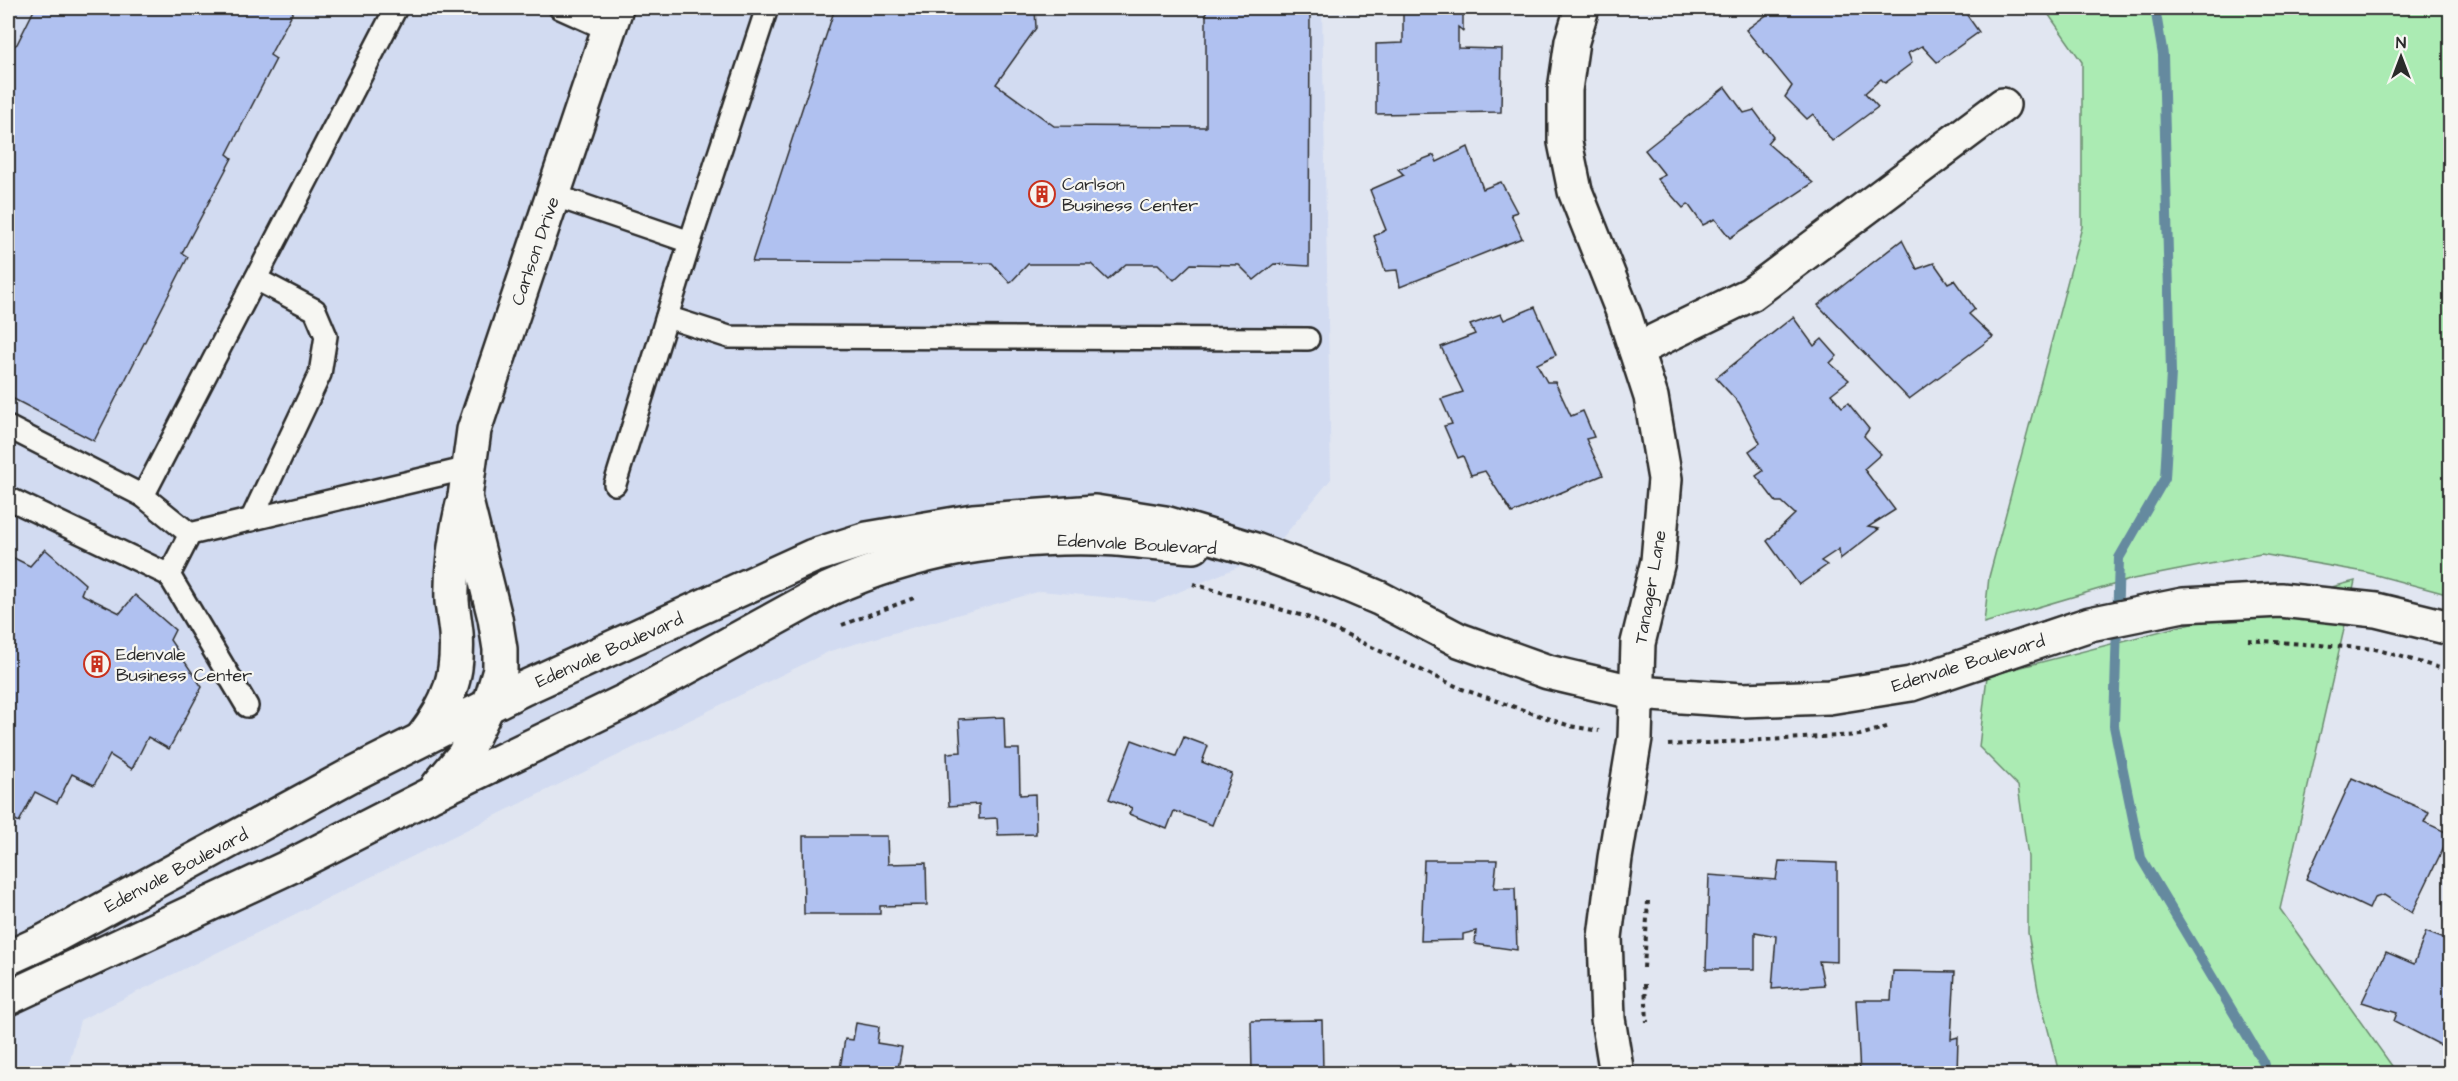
<svg xmlns="http://www.w3.org/2000/svg" width="2458" height="1081" font-family="'Architects Daughter',sans-serif">
<style>
.built{fill:#d2dbf1}
.green{fill:#abebb3;stroke:#6b8b6f;stroke-width:1.5}
.lines{fill:none;stroke-linecap:round;stroke-linejoin:round}
.stream{stroke:#658a9f;stroke-width:10}
.building{fill:#b0c1f0;stroke:#2b2b2b;stroke-width:1.5}
.service-casing{stroke:#2b2b2b;stroke-width:26}
.minor-casing{stroke:#2b2b2b;stroke-width:38}
.tertiary-casing{stroke:#2b2b2b;stroke-width:38}
.path{stroke:#2b2b2b;stroke-width:4;stroke-dasharray:4.5 4.5;stroke-linecap:butt}
.service{stroke:#f6f6f2;stroke-width:21}
.minor{stroke:#f6f6f2;stroke-width:33}
.tertiary{stroke:#f6f6f2;stroke-width:33}
.labels{text-anchor:middle;stroke-width:4.5;stroke-linejoin:round;paint-order:stroke}
.poi-label{font-size:18px;fill:#2b2b2b;stroke:#f6f6f2;text-anchor:start}
.street-label{font-size:18px;fill:#2b2b2b;stroke:#f6f6f2}
</style>
<rect width="100%" height="100%" fill="#e1e6f1"/>
<filter id="ink" filterUnits="userSpaceOnUse"><feTurbulence type="fractalNoise" baseFrequency=".0167" numOctaves="2"/><feDisplacementMap in="SourceGraphic" scale="12" xChannelSelector="R" yChannelSelector="G"/><feConvolveMatrix kernelMatrix="1 2 1 2 8 2 1 2 1" color-interpolation-filters="sRGB"/></filter>
<g filter="url(#ink)">
<polygon class="built" points="8,8 1322,8 1331,479 1269,554 1155,602 1041,591 830,651 80,1020 67,1073 8,1073"/>
<g class="green">
<polygon points="2044,8 2450,8 2450,595 2365,572 2261,554 2133,579 1984,623 1989,577 2082,227 2082,62"/>
<polygon points="2355,581 2280,909 2397,1073 2059,1073 2038,990 2028,933 2028,857 2018,786 1979,747 1987,676"/>
</g>
<g class="lines">
<polyline class="stream" points="2155,8 2163,55 2171,373 2165,478 2119,558 2114,726 2141,858 2263,1062 2267,1074"/>
</g>
<g class="building">
<polygon points="35,8 295,8 270,55 276,59 227,154 232,158 182,253 188,257 94,441 8,396 8,50 17,44"/>
<polygon points="835,8 1035,8 1036,28 996,84 1054,126 1206,127 1206,8 1310,8 1309,266 1274,264 1254,280 1239,265 1191,264 1174,280 1158,264 1126,264 1108,280 1091,264 1028,264 1010,283 992,263 752,262"/>
<polygon points="1403,8 1463,8 1463,31 1458,27 1458,48 1502,49 1501,112 1376,114 1376,44 1403,43"/>
<polygon points="1776,8 1799,8 1800,10 1802,8 1962,8 1979,32 1937,62 1922,46 1908,53 1912,63 1885,83 1881,79 1865,93 1878,107 1832,141 1813,114 1807,119 1785,97 1792,86 1746,30"/>
<polygon points="1725,87 1744,113 1754,110 1773,136 1767,143 1813,183 1730,238 1715,219 1703,225 1688,204 1683,208 1657,179 1665,175 1645,150"/>
<polygon points="1468,147 1483,189 1501,182 1517,212 1511,214 1522,238 1400,287 1397,270 1385,271 1374,236 1386,230 1370,190 1404,175 1398,169 1434,155 1437,162"/>
<polygon points="1902,240 1917,269 1934,263 1948,283 1954,280 1975,309 1969,314 1993,337 1909,399 1818,305"/>
<polygon points="1535,307 1556,355 1537,364 1547,382 1555,382 1571,416 1583,411 1594,437 1586,439 1603,475 1512,513 1485,471 1471,475 1463,456 1458,458 1444,426 1452,424 1441,399 1463,392 1441,347 1475,334 1470,325 1501,314 1504,320"/>
<polygon points="1793,317 1814,346 1822,339 1837,356 1830,363 1849,380 1831,394 1842,407 1848,403 1869,429 1864,436 1881,454 1864,469 1895,510 1868,527 1879,529 1840,559 1839,549 1821,561 1827,565 1799,585 1767,541 1795,514 1782,502 1776,502 1756,476 1763,471 1749,451 1760,443 1739,403 1716,378"/>
<polygon points="45,549 85,584 81,594 120,613 135,595 175,630 170,640 202,687 169,749 148,737 132,769 110,755 94,785 72,774 57,803 35,792 19,822 8,816 8,555 30,566"/>
<polygon points="1004,717 1005,749 1019,749 1020,795 1035,794 1036,834 998,835 997,818 979,819 979,804 949,806 947,753 961,752 959,719"/>
<polygon points="1184,737 1208,746 1202,762 1232,774 1212,825 1174,811 1167,829 1129,814 1132,808 1109,799 1132,740 1176,756"/>
<polygon points="2352,778 2429,812 2424,822 2450,834 2412,913 2384,895 2374,898 2369,909 2306,879"/>
<polygon points="803,836 887,836 888,864 926,863 927,905 880,906 880,914 804,914"/>
<polygon points="1424,860 1497,860 1494,888 1515,888 1517,950 1475,944 1476,931 1463,934 1463,940 1421,941"/>
<polygon points="1779,861 1837,863 1837,962 1819,961 1824,985 1772,989 1776,936 1755,932 1755,969 1706,969 1709,875 1776,880"/>
<polygon points="2426,932 2450,941 2450,1050 2394,1021 2397,1013 2362,1002 2386,952 2414,964"/>
<polygon points="1893,971 1955,972 1951,1039 1958,1037 1957,1074 1860,1074 1856,1000 1891,1000"/>
<polygon points="1322,1020 1323,1072 1252,1073 1251,1021"/>
<polygon points="856,1023 879,1027 877,1043 902,1047 897,1074 839,1074 845,1039 853,1040"/>
<polygon points="1512,1064 1516,1074 1467,1074"/>
</g>
<g class="lines">
<defs>
<g id="service">
<polyline points="560,8 609,30"/>
<polyline points="553,195 690,242 767,8"/>
<polyline points="667,317 729,337 1308,339"/>
<polyline points="8,427 143,496 190,534"/>
<polyline points="615,484 690,242"/>
<polyline points="143,496 396,8"/>
<polyline points="8,498 169,575 190,534 469,468"/>
<polyline points="251,520 320,374 326,336 315,310 256,279"/>
<polyline points="169,575 247,706"/>
</g>
<g id="minor">
<polyline points="1582,8 1572,41 1565,90 1565,142 1575,191 1625,317 1651,397 1665,479 1658,561 1638,643 1635,738 1615,858 1605,937 1608,1019 1617,1074"/>
<polyline points="1636,350 1751,294 2003,105"/>
<polyline points="465,497 474,430 616,8"/>
</g>
<g id="tertiary">
<path d="M423 737C449 703 459 676 456 633 455 623 453 612 452 601 451 568 455 537 463 504"/>
<polyline points="438,786 464,755 492,697 500,670 500,649 495,618 465,497"/>
<polyline points="8,958 45,941 351,775 522,689 813,556 867,539 973,521 1095,512 1165,523 1255,550 1346,584 1379,598 1459,640 1548,672 1637,693 1741,700 1829,697 1911,684 2090,624 2183,605 2280,600 2376,610 2450,628"/>
<path d="M8 998 291 866 430 795 627 700 829 589C916 550 1002 536 1097 538 1129 539 1162 544 1194 546"/>
</g>
</defs>
<use href="#service" class="service-casing"/>
<use href="#minor" class="minor-casing"/>
<use href="#tertiary" class="tertiary-casing"/>
<g class="path">
<polyline points="1193,584 1307,617 1462,689 1570,726 1599,731"/>
<polyline points="842,625 914,598"/>
<polyline points="2248,640 2375,649 2450,671"/>
<polyline points="1668,745 1860,735 1890,726"/>
<polyline points="1644,968 1648,901"/>
<polyline points="1645,984 1647,1022"/>
</g>
<use href="#service" class="service"/>
<use href="#minor" class="minor"/>
<use href="#tertiary" class="tertiary"/>
</g>
</g>
<defs>
<symbol id="building-ring" viewBox="-11 -11 22 22"><circle r="9.5" fill="#f6f6f2" stroke="#c8321e" stroke-width="1.5"/><path d="M-4-6H4V6H1V3H-1V6H-4ZM-2.5-4.3h1.7v1.8h-1.7ZM.8-4.3h1.7v1.8H.8ZM-2.5-1h1.7V.8h-1.7ZM.8-1h1.7V.8H.8Z" fill="#c8321e"/></symbol>
</defs>
<g fill-rule="evenodd">
<use href="#building-ring" x="1027" y="179" width="30" height="30"/>
<use href="#building-ring" x="82" y="649" width="30" height="30"/>
</g>
<g class="labels">
<g class="poi-label">
<text x="1062" y="190">Carlson<tspan x="1062" dy="21">Business Center</tspan></text>
<text x="116" y="660">Edenvale<tspan x="116" dy="21">Business Center</tspan></text>
</g>
<g class="street-label">
<text transform="translate(535 251) rotate(-71)" y="6">Carlson Drive</text>
<text transform="translate(1137 544) rotate(3)" y="6">Edenvale Boulevard</text>
<text transform="translate(1650 587) rotate(-80)" y="6">Tanager Lane</text>
<text transform="translate(609 650) rotate(-24)" y="6">Edenvale Boulevard</text>
<text transform="translate(1968 663) rotate(-17)" y="6">Edenvale Boulevard</text>
<text transform="translate(176 870) rotate(-28)" y="6">Edenvale Boulevard</text>
</g>
</g>
<rect width="2458" height="1081" fill="none" stroke="#f6f6f2" stroke-width="30"/>
<rect x="15" y="15" width="2428" height="1051" fill="none" stroke="#2b2b2b" stroke-width="2" filter="url(#ink)"/>
<g transform="translate(2401 57)" stroke="#f6f6f2" stroke-width="4.5" paint-order="stroke">
<path d="M0-4.5L10 22L0 15L-10 22Z" fill="#2b2b2b"/>
<text y="-9" font-size="16" font-weight="bold" text-anchor="middle" fill="#2b2b2b">N</text>
</g>
</svg>
